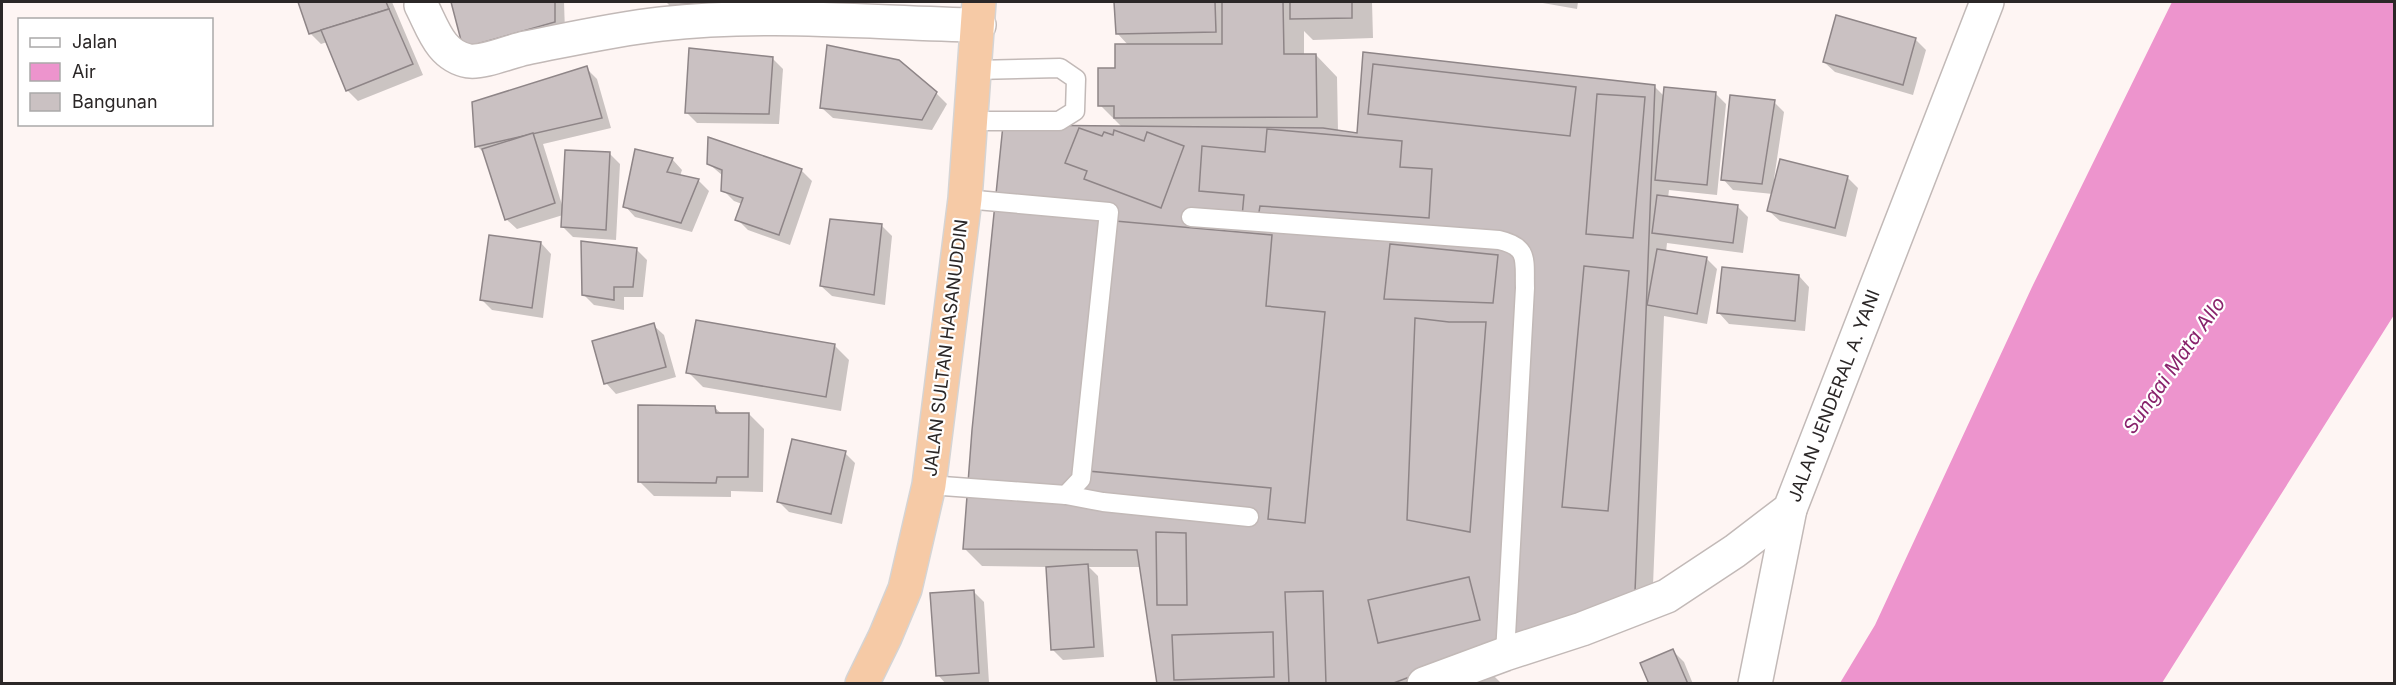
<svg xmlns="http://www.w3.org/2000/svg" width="2396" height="685" font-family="Inter,sans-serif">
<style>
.water{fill:#ed94cd}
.shadow{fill:#0003}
.building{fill:#cac1c2;stroke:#8e8587;stroke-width:1.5}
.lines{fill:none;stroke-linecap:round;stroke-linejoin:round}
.service-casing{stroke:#c2b9b7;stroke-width:21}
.minor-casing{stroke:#c2b9b7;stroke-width:36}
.trunk-casing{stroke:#d5d4d4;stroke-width:36}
.service{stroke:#fff;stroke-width:18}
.minor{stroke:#fff;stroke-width:33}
.trunk{stroke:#f6caa6;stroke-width:33}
.labels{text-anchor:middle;stroke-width:4.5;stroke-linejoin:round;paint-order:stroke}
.street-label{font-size:18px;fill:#2b2727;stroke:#fff}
.water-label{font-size:20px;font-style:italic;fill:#89236c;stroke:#fff}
</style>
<rect width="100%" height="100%" fill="#fef5f3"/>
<polygon class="water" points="2172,2 2394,2 2394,315 2162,683 1840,683 1875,625 2032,287"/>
<g class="shadow">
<polygon points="299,2 392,2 423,75 358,101 347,90 327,42 321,44 310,33"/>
<polygon points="452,2 564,2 565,32 464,48"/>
<polygon points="666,2 775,2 773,18 675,11"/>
<polygon points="1116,2 1372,2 1373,38 1313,40 1304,31 1304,55 1316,55 1337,77 1338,132 1358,135 1654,86 1665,97 1715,93 1726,104 1717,195 1669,190 1668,198 1737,206 1748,217 1743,253 1667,243 1666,252 1706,258 1717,269 1707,324 1664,316 1652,610 1491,673 1502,684 1158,684 1141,567 1089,567 1098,576 1104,657 1063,660 1052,649 1047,567 982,566 964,548 1122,127 1100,105 1129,46 1117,33"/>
<polygon points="1537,2 1578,2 1577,9"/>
<polygon points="1915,39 1926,50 1913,95 1835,72 1824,62"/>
<polygon points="772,58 783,69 779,124 697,123 686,112"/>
<polygon points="586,68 597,79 611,128 543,144 563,208 610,154 620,164 616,240 573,237 562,226 563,215 517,229 506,219 485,154 477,146"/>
<polygon points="936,93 947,104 932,130 833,118 822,108"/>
<polygon points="1774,102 1784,112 1774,179 1847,177 1858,188 1846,237 1780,221 1769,211 1773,194 1733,190 1723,179"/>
<polygon points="672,159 682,170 680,176 699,181 709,191 692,232 635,217 625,206"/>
<polygon points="708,163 801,170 812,181 790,245 748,230 737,219 742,204 734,201 723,190 723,176"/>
<polygon points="881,225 892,236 885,305 832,296 821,286"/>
<polygon points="541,243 551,254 543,318 492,310 482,300"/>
<polygon points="636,249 647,260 643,297 624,297 624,310 594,305 583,294"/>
<polygon points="1799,276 1809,287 1805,331 1729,324 1719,313"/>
<polygon points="653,325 664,335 676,377 616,394 606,383"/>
<polygon points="835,346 849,360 841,411 703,387 688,372"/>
<polygon points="715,408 722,414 749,414 764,429 763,492 731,491 731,497 654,496 639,481"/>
<polygon points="845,453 855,463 842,524 789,512 779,502"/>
<polygon points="973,591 984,602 989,683 946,684 938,675"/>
<polygon points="1673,651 1684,662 1693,684 1650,684"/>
</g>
<g class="building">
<polygon points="298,2 386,2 389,9 309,34"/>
<polygon points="451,2 555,2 555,22 463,48"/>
<polygon points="675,2 764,2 763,8"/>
<polygon points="1114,2 1215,2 1216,32 1116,34"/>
<polygon points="1222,2 1283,2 1284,54 1316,54 1317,117 1114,118 1114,106 1098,106 1098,68 1115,68 1115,44 1222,44"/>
<polygon points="1290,2 1352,2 1352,18 1290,19"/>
<polygon points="389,9 413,64 346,91 321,30"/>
<polygon points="1836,15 1916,38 1903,85 1823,62"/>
<polygon points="827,45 899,60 937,92 922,120 820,108"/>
<polygon points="689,48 773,57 769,114 685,113"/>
<polygon points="1363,52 1655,85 1635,592 1391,684 1157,684 1137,550 963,549 972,430 1003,125 1323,128 1357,133"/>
<polygon points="1373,64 1576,87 1570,136 1368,114"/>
<polygon points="587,66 602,118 475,147 472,102"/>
<polygon points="1664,87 1716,92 1707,185 1655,180"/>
<polygon points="1597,94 1645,97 1633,238 1586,234"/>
<polygon points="1730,95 1775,100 1762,184 1721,180"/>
<polygon points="1079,128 1102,136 1104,132 1113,135 1114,130 1144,141 1147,132 1184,146 1161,208 1084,179 1087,171 1065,163"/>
<polygon points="1267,129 1402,141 1400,167 1432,169 1429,218 1260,206 1258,218 1242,217 1244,195 1199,191 1202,146 1265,152"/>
<polygon points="533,133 555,203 505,220 482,149"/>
<polygon points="708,137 802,169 779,235 735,220 743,198 721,191 722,170 707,164"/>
<polygon points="635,149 673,158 667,172 699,179 681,223 623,207"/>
<polygon points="565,150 610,152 606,230 561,227"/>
<polygon points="1780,159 1848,176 1835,228 1767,211"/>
<polygon points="1657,195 1738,205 1733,243 1652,233"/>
<polygon points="830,219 882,224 874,295 820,286"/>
<polygon points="1115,221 1272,235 1266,306 1325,312 1305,523 1268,519 1271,488 1088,471"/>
<polygon points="489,235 541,242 532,308 480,300"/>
<polygon points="581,241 637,248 633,287 614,287 614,300 582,295"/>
<polygon points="1390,244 1498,255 1493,303 1384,299"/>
<polygon points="1657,249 1707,257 1697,314 1647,305"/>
<polygon points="1584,266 1629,271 1608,511 1562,507"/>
<polygon points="1722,267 1799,275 1795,321 1717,313"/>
<polygon points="1415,318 1449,322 1486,322 1470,532 1407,520"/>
<polygon points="696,320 835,344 826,397 686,373"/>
<polygon points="654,323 666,367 604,384 592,341"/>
<polygon points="638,405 715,406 716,413 749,413 748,477 717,477 716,483 638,482"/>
<polygon points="792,439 846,451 831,514 777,502"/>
<polygon points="1156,532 1186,533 1187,605 1157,605"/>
<polygon points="1088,564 1094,647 1051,650 1046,567"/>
<polygon points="1469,577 1480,620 1378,643 1368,600"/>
<polygon points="974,590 979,673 936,676 930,593"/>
<polygon points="1323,591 1326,684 1289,684 1285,592"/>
<polygon points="1273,632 1274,677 1174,680 1172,635"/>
<polygon points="1673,649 1688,684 1649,684 1640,663"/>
</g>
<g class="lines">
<defs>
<g id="service">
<polyline points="971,121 1059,121 1075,111 1076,79 1060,68 975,70"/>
<polyline points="965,199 1109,212 1081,479 1066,495"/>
<path d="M1191 217 1499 240C1530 247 1524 261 1525 288L1505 654"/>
<polyline points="929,485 1066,495 1103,502 1249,517"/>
</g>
<g id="minor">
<path d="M421 5C433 28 440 56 469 61 483 63 511 51 526 48 571 39 616 29 661 24 766 12 873 23 979 25"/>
<polyline points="1424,684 1505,654 1582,629 1667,596 1735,551 1790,509 1987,2"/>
<polyline points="1755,684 1790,509"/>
</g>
<polyline id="trunk" points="862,684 885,637 905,589 929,485 965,199 979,2"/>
</defs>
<use href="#service" class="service-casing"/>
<use href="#minor" class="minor-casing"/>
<use href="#trunk" class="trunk-casing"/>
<use href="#service" class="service"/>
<use href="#minor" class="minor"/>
<use href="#trunk" class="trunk"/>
</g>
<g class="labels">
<g class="street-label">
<text transform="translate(946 348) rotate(-83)" y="6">JALAN SULTAN HASANUDDIN</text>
<text transform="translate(1834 396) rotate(-69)" y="6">JALAN JENDERAL A. YANI</text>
</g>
<g class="water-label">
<text transform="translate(2174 365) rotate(-55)" y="7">Sungai Mata Allo</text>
</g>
</g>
<rect width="2396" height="685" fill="none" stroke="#2b2727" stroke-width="6"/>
<rect x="18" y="18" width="195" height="108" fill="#ffffff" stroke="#aaa9a9" stroke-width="1.5"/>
<rect x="30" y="38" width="30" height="9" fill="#ffffff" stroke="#aaa9a9" stroke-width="1.5"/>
<text x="72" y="48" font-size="18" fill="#2b2727">Jalan</text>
<rect x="30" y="63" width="30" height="18" fill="#ed94cd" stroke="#aaa9a9" stroke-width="1.5"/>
<text x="72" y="78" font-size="18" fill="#2b2727">Air</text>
<rect x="30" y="93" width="30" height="18" fill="#cac1c2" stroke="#aaa9a9" stroke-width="1.5"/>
<text x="72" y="108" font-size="18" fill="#2b2727">Bangunan</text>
</svg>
